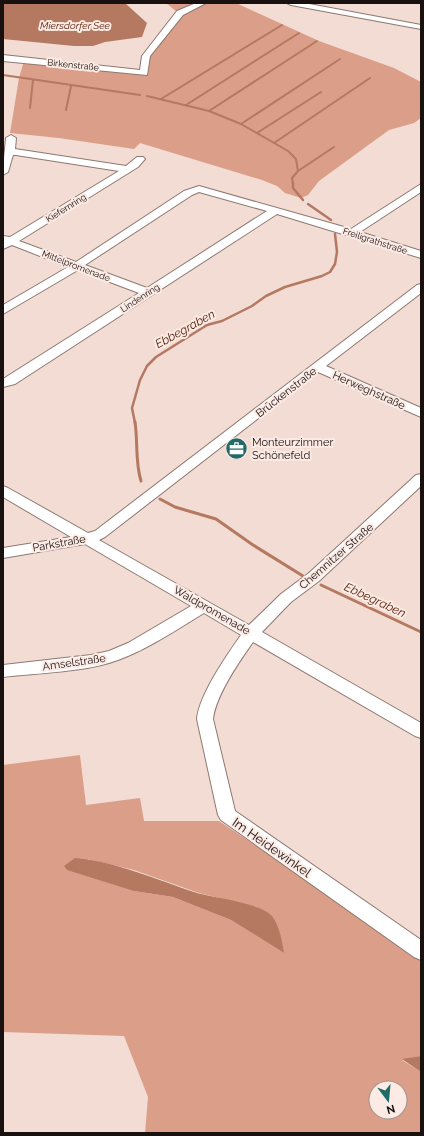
<svg xmlns="http://www.w3.org/2000/svg" width="424" height="1136" font-family="Raleway,sans-serif">
<style>
.green{fill:#db9e88;fill-rule:evenodd}
.water{fill:#b57861}
.lines{fill:none;stroke-linecap:round;stroke-linejoin:round}
.stream-far2{stroke:#b57861;stroke-width:2}
.stream-far1{stroke:#b57861;stroke-width:2.5}
.stream{stroke:#b57861;stroke-width:3}
.minor-casing{stroke:#8d7971;stroke-width:2}
.minor{fill:#fff;fill-rule:evenodd}
.labels{text-anchor:middle;stroke-width:4;stroke-linejoin:round;paint-order:stroke}
.far-street-label{font-size:9px;fill:#19110f;stroke:#fceae4}
.far-water-label{font-size:10px;font-style:italic;fill:#531a01;stroke:#fceae4}
.street-label{font-size:11px;fill:#19110f;stroke:#fceae4}
.poi-label{font-size:11px;fill:#19110f;stroke:#fceae4;text-anchor:start}
.water-label{font-size:12px;font-style:italic;fill:#531a01;stroke:#fceae4}
.near-street-label{font-size:13px;fill:#19110f;stroke:#fceae4}
</style>
<rect width="100%" height="100%" fill="#f2dcd4"/>
<g class="green">
<polygon points="166,3 236,3 319,41 394,68 421,82 421,118 414,123 389,130 319,181 308,195 301,198 285,193 277,186 262,180 140,143 134,149 59,138 10,133 19,78 24,61 144,74 146,61 177,12"/>
<path d="M80 755 86 805 140 798 144 821H219L421 956V1056L402 1060 421 1072V1133H145L148 1097 124 1036 3 1032V765ZM87 859 134 870 199 893 257 907 284 953 231 920 173 897 134 891ZM376 1088H400V1112H376Z"/>
</g>
<g class="water">
<polygon points="3,3 125,3 147,23 142,37 105,42 93,46 74,46 3,39"/>
<path d="M75 858C118 862 157 880 197 893 215 898 261 903 272 916 280 927 282 941 284 953L231 920 173 897 134 891 67 870 64 866Z"/>
<polygon points="421,1056 421,1072 402,1059"/>
</g>
<g class="lines">
<g class="stream-far2">
<polyline points="3,75 140,95"/>
<polyline points="147,96 209,111 241,124 288,151 296,159 298,171 292,178 293,184"/>
<polyline points="161,99 282,25"/>
<polyline points="186,105 299,33"/>
<polyline points="30,108 33,80"/>
<polyline points="66,110 71,86"/>
<polyline points="209,111 317,41"/>
<polyline points="241,124 340,59"/>
<polyline points="257,133 321,92"/>
<polyline points="274,143 370,78"/>
<polyline points="298,171 334,147"/>
</g>
<g class="stream-far1">
<polyline points="293,183 293,188 303,200"/>
<polyline points="308,204 331,220"/>
<polyline points="135,423 132,408 140,380 147,366 156,357 207,325 222,321 252,306 266,296 285,287 322,276 330,272 335,264 337,252 335,234"/>
</g>
<g class="stream">
<path d="M135 422C138 442 135 462 141 481"/>
<polyline points="160,499 175,507 216,519 253,545 303,576"/>
<polyline points="321,585 421,632"/>
</g>
<defs>
<g id="minor">
<polygon points="196,3 206,3 183,15 150,56 147,75 3,61 3,55 140,70 142,56 177,11"/>
<polygon points="287,3 304,3 421,25 421,29 291,5"/>
<path d="M11 135 16 138 15 149 126 166 137 157H143L145 159 138 167 19 241 76 262 184 191 199 186 351 229 421 184V192L360 232 421 251V258L277 214 15 384 3 387V379L139 293 78 270 3 314V305L68 267 12 245 3 249V236L10 237 119 171 16 155H13L8 172 3 175C3 162 5 151 6 138ZM199 192 267 211 147 288 85 265 192 195Z"/>
<path d="M421 284V293L326 366 421 408V417L318 372 105 537 99 540 249 625 281 594 309 573 416 475 421 474V486L319 581 291 602 262 632 421 723V738L415 736 253 642C239 662 216 695 213 719L235 811 421 940V960L414 957 221 820 218 815 197 719C199 695 227 655 241 635L204 613C176 630 148 649 118 660 86 672 38 673 3 677V665L91 655 109 651 128 643 191 606 85 544 3 558V548L71 537 3 497V486L8 488 88 533 95 531 417 285Z"/>
</g>
</defs>
<use href="#minor" class="minor-casing"/>
<use href="#minor" class="minor"/>
</g>
<defs>
<symbol id="office-disc" viewBox="-11 -11 22 22"><circle r="9.5" fill="#206b68" stroke="#fceae4"/><path d="M-6-3h4V-5.5h4V-3h4V5H-6ZM-1-4.5V-3h2v-1.5ZM-6 0V1H6V0Z" fill="#fff"/></symbol>
</defs>
<g fill-rule="evenodd">
<use href="#office-disc" x="224" y="436" width="25" height="25"/>
</g>
<g class="labels">
<g class="far-street-label">
<text transform="translate(73 65) rotate(6)" y="3">Birkenstraße</text>
<text transform="translate(66 208) rotate(-32)" y="3">Kiefernring</text>
<text transform="translate(375 241) rotate(18)" y="3">Freiligrathstraße</text>
<text transform="translate(76 266) rotate(21)" y="3">Mittelpromenade</text>
<text transform="translate(140 298) rotate(-33)" y="3">Lindenring</text>
</g>
<g class="far-water-label">
<text x="75" y="29">Miersdorfer See</text>
</g>
<g class="street-label">
<text transform="translate(369 390) rotate(24)" y="4">Herweghstraße</text>
<text transform="translate(286 392) rotate(-38)" y="4">Brückenstraße</text>
<text transform="translate(59 543) rotate(-10)" y="4">Parkstraße</text>
<text transform="translate(336 556) rotate(-41)" y="4">Chemnitzer Straße</text>
<text transform="translate(212 610) rotate(30)" y="4">Waldpromenade</text>
<text transform="translate(74 662) rotate(-8)" y="4">Amselstraße</text>
</g>
<g class="poi-label">
<text x="252" y="446">Monteurzimmer<tspan x="252" dy="13">Schönefeld</tspan></text>
</g>
<g class="water-label">
<text transform="translate(185 329) rotate(-29)" y="4">Ebbegraben</text>
<text transform="translate(375 600) rotate(25)" y="4">Ebbegraben</text>
</g>
<g class="near-street-label">
<text transform="translate(272 847) rotate(35)" y="5">Im Heidewinkel</text>
</g>
</g>
<rect width="424" height="1136" fill="none" stroke="#19110f" stroke-width="8"/>
<g transform="translate(388 1100) rotate(164)"><circle r="19" fill="#fceae4" stroke="#a1938f"/>
<path d="M0-3L7 15L0 10L-7 15Z" fill="#206b68"/>
<text y="-6" font-size="11" font-weight="bold" text-anchor="middle" fill="#19110f">N</text>
</g>
</svg>
